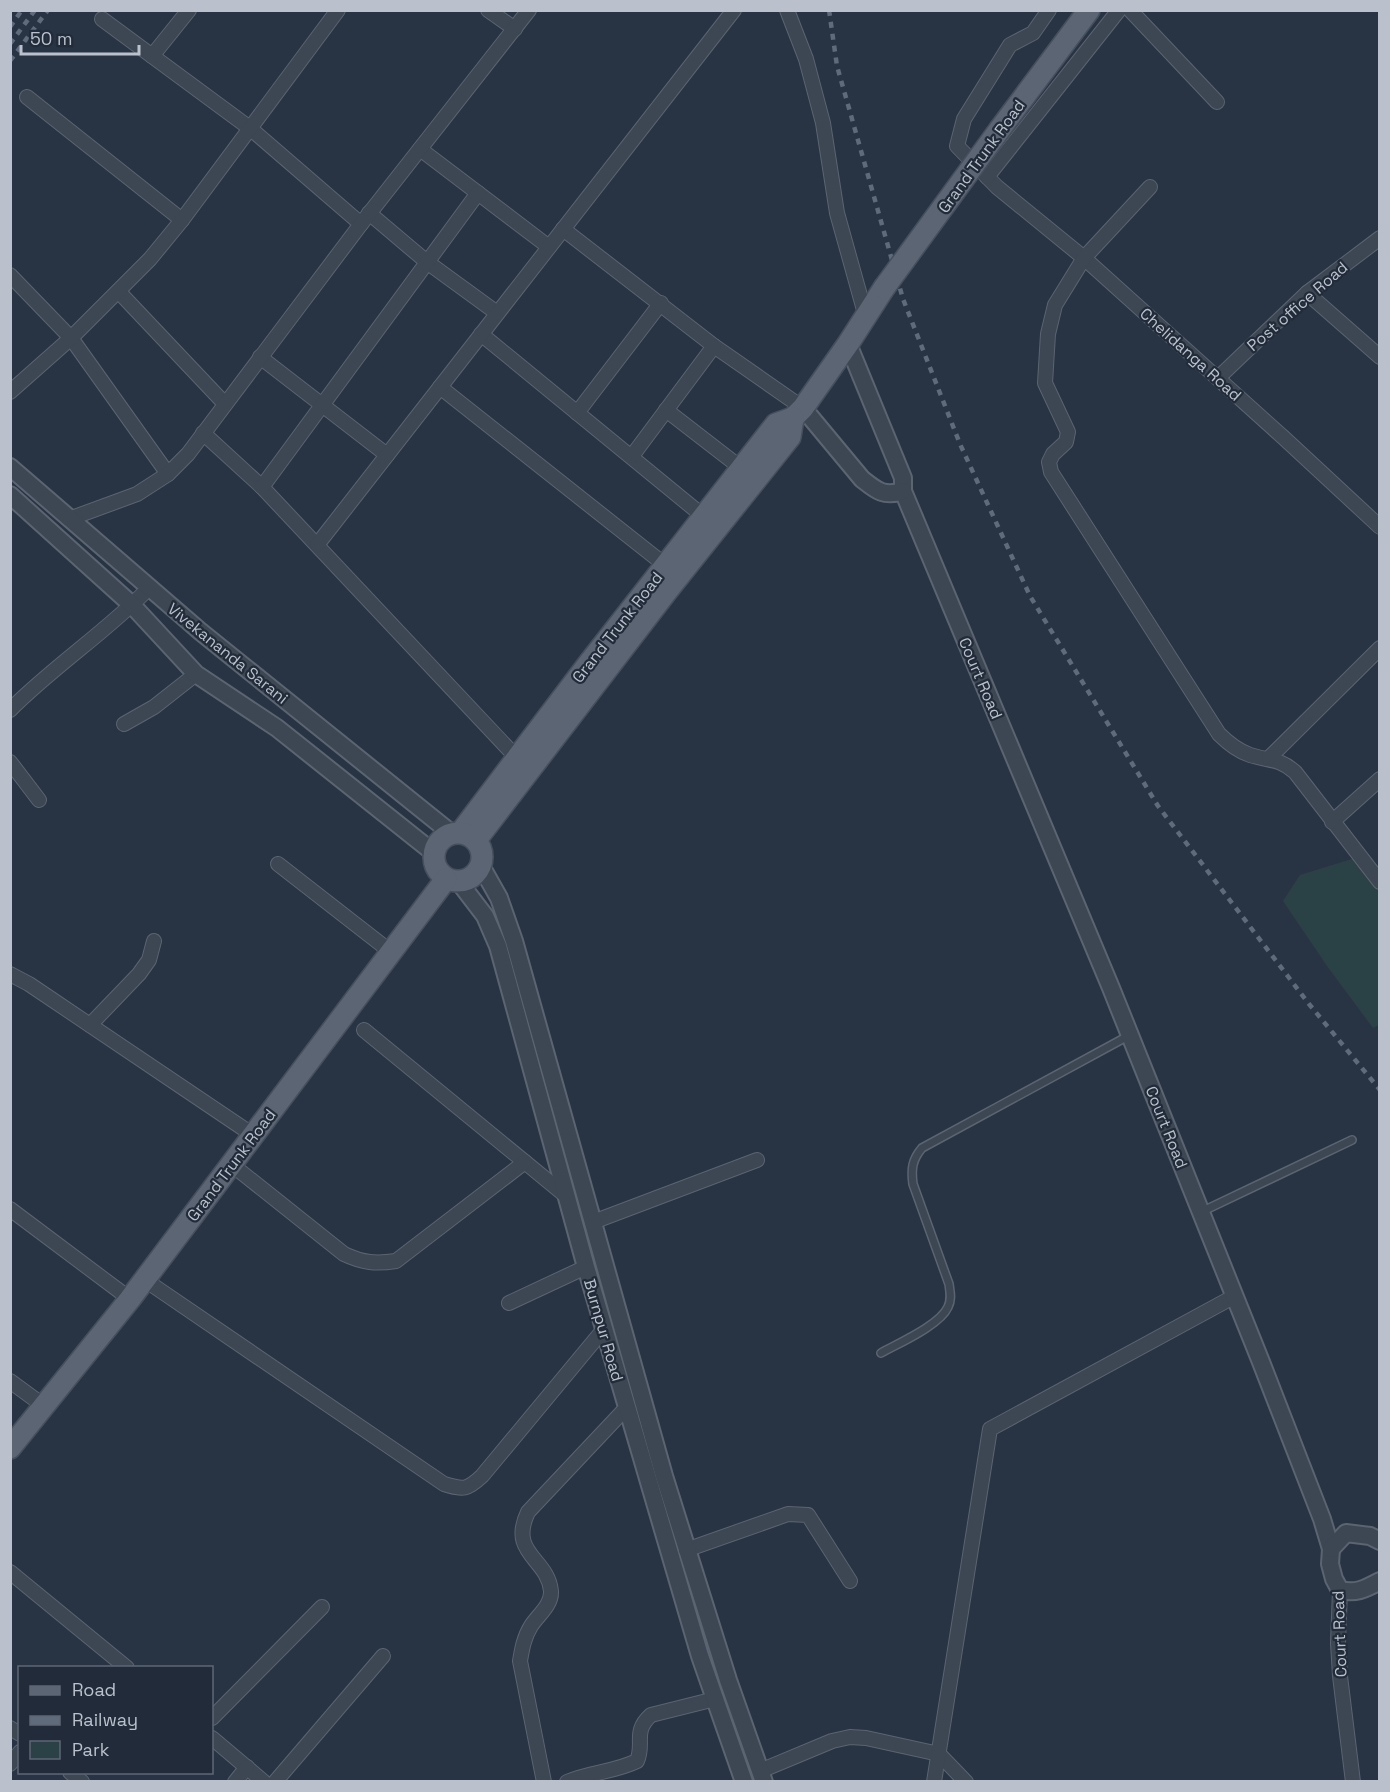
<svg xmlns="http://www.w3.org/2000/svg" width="1390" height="1792" font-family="'Space Grotesk',sans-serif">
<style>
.green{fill:#2a4245}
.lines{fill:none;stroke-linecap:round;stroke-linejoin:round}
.service-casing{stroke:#5b6471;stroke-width:10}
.minor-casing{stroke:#5b6471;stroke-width:16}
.tertiary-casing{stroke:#5b6471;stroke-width:20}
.primary-casing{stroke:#464f5d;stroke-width:24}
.service{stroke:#3d4653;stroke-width:7}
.minor{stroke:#3d4653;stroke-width:14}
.tertiary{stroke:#3d4653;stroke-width:16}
.primary{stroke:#5b6573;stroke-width:21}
.rail{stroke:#5f6a7a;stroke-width:4.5;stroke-dasharray:6 6;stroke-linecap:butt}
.primary-bridge-casing{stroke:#464f5d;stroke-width:24;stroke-linecap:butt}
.primary-bridge{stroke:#5b6573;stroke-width:21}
.labels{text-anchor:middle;stroke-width:4.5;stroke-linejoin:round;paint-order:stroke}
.street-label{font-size:16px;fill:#bac1cd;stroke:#212b39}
</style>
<rect width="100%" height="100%" fill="#283444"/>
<polygon class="green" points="1355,858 1379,890 1379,1025 1373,1028 1327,966 1283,901 1300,875"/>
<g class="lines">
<defs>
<g id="service">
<polyline points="1201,1212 1352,1140"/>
<path d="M881 1353C899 1343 940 1325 948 1307 952 1299 950 1292 949 1284L913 1184C911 1169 912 1160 922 1148L1130 1035"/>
</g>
<g id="minor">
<polyline points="488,10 515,29"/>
<polyline points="787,10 806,59 823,123 837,213 866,317"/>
<polyline points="1049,10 1033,33 1010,45 964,119 957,146 997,187 1084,258 1284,438 1380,527"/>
<polyline points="1130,10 1217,102"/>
<polyline points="102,19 251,129 361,224"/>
<polyline points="152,56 189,10"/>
<polyline points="27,97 182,220"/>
<polyline points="420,149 549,247"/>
<polyline points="987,177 1119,10"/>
<path d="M1150 187 1084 258 1055 305 1048 334 1045 383 1068 432 1066 442 1053 454 1049 462 1051 472 1219 734C1228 743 1238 751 1250 755 1269 761 1279 758 1295 772L1380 882"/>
<polyline points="369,213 427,262 497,313"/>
<polyline points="563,229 714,346 803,408"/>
<polyline points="10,275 71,338 168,474"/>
<polyline points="119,292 225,404"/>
<polyline points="1307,293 1380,357"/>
<polyline points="481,334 703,516"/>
<polyline points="260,357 387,455"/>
<polyline points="1218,378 1307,293 1380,238"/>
<polyline points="440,387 665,565"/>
<polyline points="10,392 71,338 150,259 182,220 338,10"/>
<polyline points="666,410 741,468"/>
<polyline points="577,413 661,303"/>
<polyline points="203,433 262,487 517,758"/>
<polyline points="632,456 714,346"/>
<polyline points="262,487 478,193"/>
<polyline points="69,519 137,494 168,474 188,454 361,224 529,10"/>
<polyline points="317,545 734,10"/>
<path d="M10 710C54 666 106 632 149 588"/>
<polyline points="124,724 154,707 196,674"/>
<polyline points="1269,758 1380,648"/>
<polyline points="10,762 39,800"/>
<polyline points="1332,822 1380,779"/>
<polyline points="278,864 391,952"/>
<polyline points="10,974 29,984 253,1135"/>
<polyline points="90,1025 139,974 149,960 154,941"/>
<polyline points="364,1030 565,1195"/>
<path d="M231 1164 344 1254C363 1263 376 1264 396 1261L525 1162"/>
<polyline points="10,1209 130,1299"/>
<polyline points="593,1222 757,1160"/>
<path d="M145 1280 444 1484C464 1490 467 1490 482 1476L604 1329"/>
<polyline points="509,1303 586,1267"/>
<polyline points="10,1381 44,1406"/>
<polyline points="686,1550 788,1514 808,1515 850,1581"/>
<polyline points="10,1572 127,1668"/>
<polyline points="1340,1590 1338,1643 1340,1676 1353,1782"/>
<polyline points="212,1718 322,1607"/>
<polyline points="10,1728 20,1734"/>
<polyline points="212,1738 264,1782"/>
<polyline points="10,1764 20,1752"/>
<polyline points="760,1771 832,1741 850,1737 866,1738 939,1754 966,1782"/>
<polyline points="70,1772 82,1782"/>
<polyline points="235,1782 247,1767"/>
<polyline points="275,1782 383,1656"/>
<path d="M544 1782 520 1661C522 1649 524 1637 531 1626 538 1615 552 1605 551 1591 548 1558 508 1554 528 1512L627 1407"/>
<path d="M567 1782C590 1772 615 1772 637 1761 645 1743 632 1732 651 1715L715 1699"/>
<polyline points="934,1782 990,1429 1235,1296"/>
</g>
<g id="tertiary">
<path d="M848 344 903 478V491L1111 988 1261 1362 1322 1519 1331 1549 1330 1564 1334 1579 1340 1590C1356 1594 1365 1589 1380 1581"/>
<path d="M803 408 862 479C877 491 884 497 903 491"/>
<polyline points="10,467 201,632 451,833"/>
<polyline points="10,495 132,605 196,674 277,728 434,853"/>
<polyline points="481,866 499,898 514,941 664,1476 728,1680 764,1782"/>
<polyline points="459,882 485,916 498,946 586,1267 700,1656 744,1782"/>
<polyline points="1331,1549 1346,1533 1370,1536 1380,1541"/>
</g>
<g id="primary">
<polyline points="1000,129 1089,10"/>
<polyline points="793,418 803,408 848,344 884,288"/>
<polyline points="461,832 589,663 776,424 793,418 790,437 667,591 476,840"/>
<circle cx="458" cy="857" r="24"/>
<polyline points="10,1448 130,1299 446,879"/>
</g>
</defs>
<use href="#service" class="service-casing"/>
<use href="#minor" class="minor-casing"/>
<use href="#tertiary" class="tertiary-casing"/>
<use href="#primary" class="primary-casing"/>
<use href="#service" class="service"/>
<use href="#minor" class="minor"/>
<use href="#tertiary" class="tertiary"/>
<use href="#primary" class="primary"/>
<g class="rail">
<polyline points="829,10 837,66 903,299 960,444 1030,596 1158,806 1309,1004 1380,1090"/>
<polyline points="10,27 22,10"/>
<polyline points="10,44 35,10"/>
<polyline points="10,61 48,10"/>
</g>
<defs>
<polyline id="primary-bridge" points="884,288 1000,129"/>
</defs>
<use href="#primary-bridge" class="primary-bridge-casing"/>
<use href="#primary-bridge" class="primary-bridge"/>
</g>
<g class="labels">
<g class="street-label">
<text transform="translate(981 156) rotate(-54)" y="6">Grand Trunk Road</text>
<text transform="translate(1297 306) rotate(-41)" y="6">Post office Road</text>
<text transform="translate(1191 354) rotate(42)" y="6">Chelidanga Road</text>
<text transform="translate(617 627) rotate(-52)" y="6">Grand Trunk Road</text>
<text transform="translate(228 653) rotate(39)" y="6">Vivekananda Sarani</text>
<text transform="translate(981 678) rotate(67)" y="6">Court Road</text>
<text transform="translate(1167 1127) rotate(68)" y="6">Court Road</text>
<text transform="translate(231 1165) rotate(-53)" y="6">Grand Trunk Road</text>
<text transform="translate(604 1330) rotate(74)" y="6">Burnpur Road</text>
<text transform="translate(1339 1634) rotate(-92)" y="6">Court Road</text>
</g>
</g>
<rect width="1390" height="1792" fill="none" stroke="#bac1cd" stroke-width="24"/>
<rect x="18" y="1666" width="195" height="108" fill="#212b39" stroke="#5e6774" stroke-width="1.5"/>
<rect x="30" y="1686" width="30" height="9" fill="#5b6573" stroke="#5e6774" stroke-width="1.5"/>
<text x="72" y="1696" font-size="18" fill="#bac1cd">Road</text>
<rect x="30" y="1716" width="30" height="9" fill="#5f6a7a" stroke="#5e6774" stroke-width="1.5"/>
<text x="72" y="1726" font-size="18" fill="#bac1cd">Railway</text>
<rect x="30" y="1741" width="30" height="18" fill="#2a4245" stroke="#5e6774" stroke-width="1.5"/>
<text x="72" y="1756" font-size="18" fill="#bac1cd">Park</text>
<path d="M21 45v9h118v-9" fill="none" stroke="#bac1cd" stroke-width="3"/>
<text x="30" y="45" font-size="18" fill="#bac1cd" stroke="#212b39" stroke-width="4.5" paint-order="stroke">50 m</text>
</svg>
